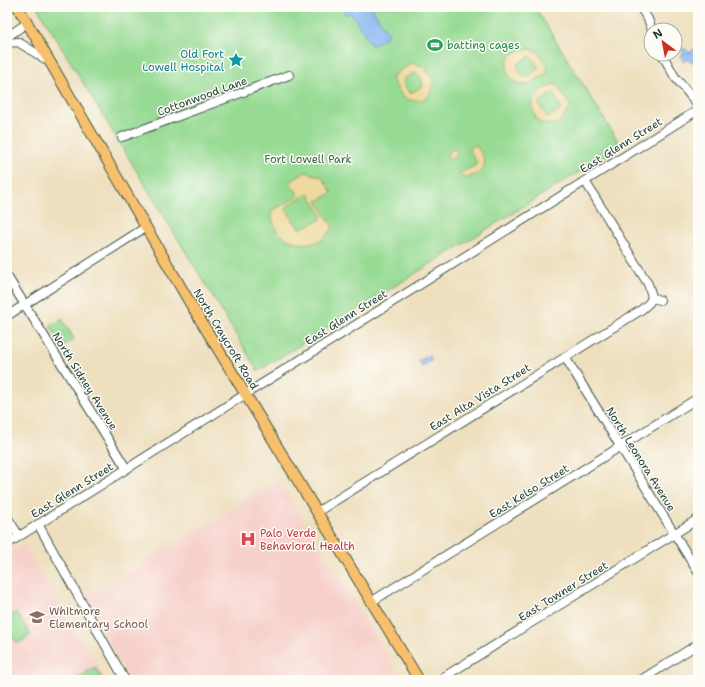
<svg xmlns="http://www.w3.org/2000/svg" width="705" height="687" font-family="'Shantell Sans',sans-serif">
<style>
.built{fill:#f7d0cb}
.green{fill:#96da93;stroke:#5a8c64}
.sand{fill:#eeda9e;stroke:#868c69;fill-rule:evenodd}
.water{fill:#86b6f2;stroke:#527a93}
.lines{fill:none;stroke-linecap:round;stroke-linejoin:round}
.minor-casing{stroke:#3e5549;stroke-width:10}
.major-casing{stroke:#3e5549;stroke-width:12}
.minor{stroke:#fff;stroke-width:8}
.major{stroke:#f7c06c;stroke-width:10}
.labels{text-anchor:middle;stroke-width:3;stroke-linejoin:round;paint-order:stroke}
.leisure-label{font-size:11px;fill:#27864d;stroke:#fdfcf7;text-anchor:start}
.culture-label{font-size:11px;fill:#0d838f;stroke:#fdfcf7;text-anchor:end}
.street-label{font-size:11px;fill:#1f3d34;stroke:#fdfcf7}
.park-label{font-size:11px;fill:#3d644c;stroke:#fdfcf7}
.health-label{font-size:11px;fill:#be3a42;stroke:#fdfcf7;text-anchor:start}
.education-label{font-size:11px;fill:#785e54;stroke:#fdfcf7;text-anchor:start}
</style>
<rect width="100%" height="100%" fill="#fdfcf7"/>
<filter id="ink" filterUnits="userSpaceOnUse"><feTurbulence type="fractalNoise" baseFrequency=".025" numOctaves="2"/><feDisplacementMap in="SourceGraphic" scale="8" xChannelSelector="R" yChannelSelector="G"/><feConvolveMatrix kernelMatrix="1 2 1 2 8 2 1 2 1" color-interpolation-filters="sRGB"/></filter>
<filter id="wash" filterUnits="userSpaceOnUse"><feTurbulence type="fractalNoise" baseFrequency=".012" numOctaves="4" result="noise"/><feDisplacementMap in="SourceGraphic" scale="16" xChannelSelector="R" yChannelSelector="G"/><feGaussianBlur stdDeviation="0.9" result="paint"/><feColorMatrix in="noise" values="0 0 0 0 0 0 0 0 0 0 0 0 0 0 0 0 0 1.4 0 .05"/><feComposite in="paint" operator="in"/></filter>
<g filter="url(#wash)">
<rect width="100%" height="100%" fill="#eedfbe"/>
<g class="built">
<polygon points="278,480 402,680 130,680 83,599"/>
<polygon points="23,544 107,680 7,680 7,553"/>
</g>
<g class="green">
<polygon points="37,7 535,7 621,146 258,371"/>
<polygon points="62,319 74,339 63,346 50,326"/>
<polygon points="16,612 31,635 17,644 7,629 7,618"/>
<polygon points="95,667 103,680 75,680"/>
</g>
<g class="sand">
<path d="M531 49 538 52 548 67 547 73 526 86V85C506 85 499 59 518 51 522 49 527 49 531 49ZM530 56 539 68 526 78 523 76 516 65Z"/>
<path d="M412 63 425 67 433 80C432 85 432 91 429 95 424 102 412 102 405 98 400 95 396 85 392 80L394 75ZM416 72 421 77 423 85 417 90 410 93 403 83 404 79Z"/>
<path d="M553 84 557 85 571 107C567 110 567 111 565 115 560 126 551 125 540 123 534 117 530 106 535 97 538 92 548 87 553 84ZM552 94H554L561 107V110L548 118 539 105V102Z"/>
<path d="M475 145C492 163 485 176 462 178L460 173 476 165 477 163 469 149Z"/>
<polygon points="454,149 456,149 458,154 450,160 447,155 449,152"/>
<path d="M305 172 322 177 332 193 317 201 333 227C331 230 328 235 325 237 313 248 289 244 278 232 274 227 272 218 271 211L299 196 290 182ZM308 194 310 195 322 215 320 220 299 229 286 209 287 206Z"/>
</g>
<g class="water">
<polygon points="341,7 371,7 389,35 372,46 351,13 346,15"/>
<polygon points="685,48 689,53 694,49 697,53 695,55 697,59 691,63 688,59 684,62 680,56 684,54 681,51"/>
<polygon points="429,355 432,360 422,367 419,361"/>
</g>
</g>
<g filter="url(#ink)">
<g class="lines">
<defs>
<g id="minor">
<polyline points="640,7 648,19 652,30"/>
<polyline points="7,37 27,23"/>
<polyline points="7,43 18,42 50,62"/>
<polyline points="662,54 675,77 698,105"/>
<polyline points="122,137 289,75"/>
<polyline points="585,181 648,284 651,293 652,298"/>
<polyline points="7,276 126,468"/>
<polyline points="652,298 660,300"/>
<polyline points="7,316 146,227"/>
<polyline points="565,357 698,572"/>
<polyline points="317,512 641,310 649,303 652,298"/>
<polyline points="7,517 19,536"/>
<polyline points="38,524 125,680"/>
<polyline points="7,544 698,110"/>
<polyline points="371,602 698,398"/>
<polyline points="439,680 698,519"/>
<polyline points="641,680 698,644"/>
</g>
<polyline id="major" points="18,7 190,303 419,680"/>
</defs>
<use href="#minor" class="minor-casing"/>
<use href="#major" class="major-casing"/>
<use href="#minor" class="minor"/>
<use href="#major" class="major"/>
</g>
</g>
<defs>
<symbol id="stadium-bare" viewBox="-9 -9 18 18"><path d="M0-5a6.5 5 0 1 0 0 10a6.5 5 0 1 0 0-10ZM-3.5-1.8h7v3.6h-7Z" fill="#2e9e5b" stroke="#fdfcf7" stroke-width="2.5" paint-order="stroke"/></symbol>
<symbol id="sight-bare" viewBox="-9 -9 18 18"><path d="M0-6L1.8-2.2L6-1.7L2.9 1.2L3.7 5.4L0 3.3L-3.7 5.4L-2.9 1.2L-6-1.7L-1.8-2.2Z" fill="#0f9aa8" stroke="#fdfcf7" stroke-width="2.5" paint-order="stroke"/></symbol>
<symbol id="hospital-bare" viewBox="-9 -9 18 18"><path d="M-5-5h3v3.5h4V-5h3V5h-3V1.5h-4V5h-3Z" fill="#e0444e" stroke="#fdfcf7" stroke-width="2.5" paint-order="stroke"/></symbol>
<symbol id="school-bare" viewBox="-9 -9 18 18"><path d="M0-5L7-2L0 1L-7-2ZM-4 1L0 2.5L4 1V4Q0 6-4 4Z" fill="#8d6e63" stroke="#fdfcf7" stroke-width="2.5" paint-order="stroke"/></symbol>
</defs>
<g fill-rule="evenodd">
<use href="#stadium-bare" x="424" y="34" width="22" height="22"/>
<use href="#sight-bare" x="225" y="49" width="22" height="22"/>
<use href="#hospital-bare" x="237" y="528" width="22" height="22"/>
<use href="#school-bare" x="26" y="606" width="22" height="22"/>
</g>
<g class="labels">
<g class="leisure-label">
<text x="447" y="49">batting cages</text>
</g>
<g class="culture-label">
<text x="224" y="58">Old Fort<tspan x="224" dy="13">Lowell Hospital</tspan></text>
</g>
<g class="street-label">
<text transform="translate(202 96) rotate(-20)" y="4">Cottonwood Lane</text>
<text transform="translate(621 145) rotate(-32)" y="4">East Glenn Street</text>
<text transform="translate(346 317) rotate(-32)" y="4">East Glenn Street</text>
<text transform="translate(226 339) rotate(59)" y="4">North Craycroft Road</text>
<text transform="translate(85 381) rotate(58)" y="4">North Sidney Avenue</text>
<text transform="translate(480 397) rotate(-32)" y="4">East Alta Vista Street</text>
<text transform="translate(641 459) rotate(58)" y="4">North Leonora Avenue</text>
<text transform="translate(72 490) rotate(-32)" y="4">East Glenn Street</text>
<text transform="translate(529 491) rotate(-32)" y="4">East Kelso Street</text>
<text transform="translate(563 591) rotate(-32)" y="4">East Towner Street</text>
</g>
<g class="park-label">
<text x="308" y="163">Fort Lowell Park</text>
</g>
<g class="health-label">
<text x="260" y="537">Palo Verde<tspan x="260" dy="13">Behavioral Health</tspan></text>
</g>
<g class="education-label">
<text x="49" y="615">Whitmore<tspan x="49" dy="13">Elementary School</tspan></text>
</g>
</g>
<rect width="705" height="687" fill="none" stroke="#fdfcf7" stroke-width="24"/>
<g transform="translate(663 42) rotate(328)"><circle r="19" fill="#fdfcf7" stroke="#a4b0a9"/>
<path d="M0-3L7 15L0 10L-7 15Z" fill="#c8321e"/>
<text y="-6" font-size="11" font-weight="bold" text-anchor="middle" fill="#1f3d34">N</text>
</g>
</svg>
